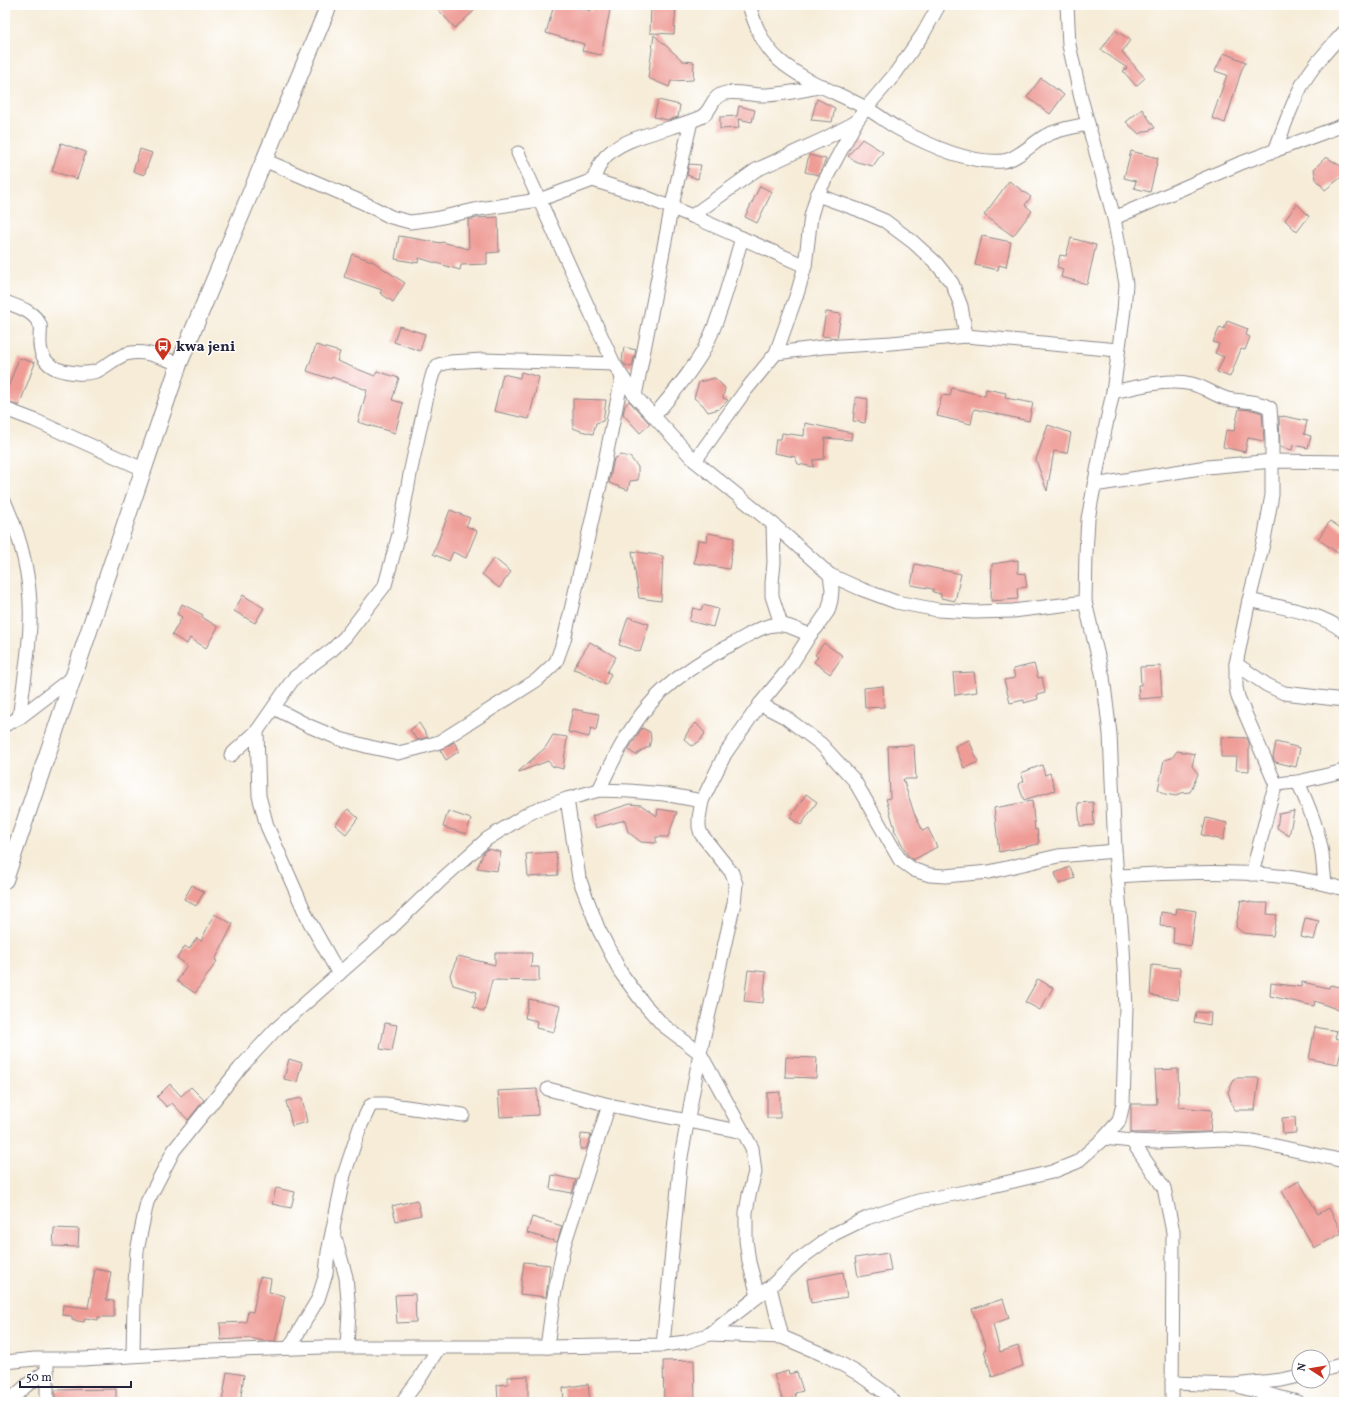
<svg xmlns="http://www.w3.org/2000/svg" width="1349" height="1407" font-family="Vollkorn,serif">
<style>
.building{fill:#ef9c96}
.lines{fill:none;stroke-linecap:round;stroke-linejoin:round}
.minor-casing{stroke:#8c878a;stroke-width:15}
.tertiary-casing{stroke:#8c878a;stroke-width:18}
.minor{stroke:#fff;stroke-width:13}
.tertiary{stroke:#fff;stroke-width:16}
.labels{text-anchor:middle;stroke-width:3;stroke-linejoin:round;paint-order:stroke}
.poi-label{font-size:15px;font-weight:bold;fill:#22223b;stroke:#fff;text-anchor:start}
</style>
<rect width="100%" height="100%" fill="#fff"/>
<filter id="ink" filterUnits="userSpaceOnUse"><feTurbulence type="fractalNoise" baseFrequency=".025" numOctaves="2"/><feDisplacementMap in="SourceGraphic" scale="8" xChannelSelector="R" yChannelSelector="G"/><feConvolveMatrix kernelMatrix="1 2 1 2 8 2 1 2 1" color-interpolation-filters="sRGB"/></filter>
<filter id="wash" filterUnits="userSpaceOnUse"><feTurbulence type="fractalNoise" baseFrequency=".012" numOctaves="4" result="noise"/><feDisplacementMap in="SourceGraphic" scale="16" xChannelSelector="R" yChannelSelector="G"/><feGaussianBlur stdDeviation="0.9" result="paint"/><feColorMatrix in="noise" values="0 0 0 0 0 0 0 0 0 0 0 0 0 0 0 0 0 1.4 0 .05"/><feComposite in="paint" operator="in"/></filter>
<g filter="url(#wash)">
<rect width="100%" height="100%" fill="#f6ecd8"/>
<g id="blocks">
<g class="building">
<polygon points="434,5 469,5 474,11 455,28"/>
<polygon points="554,5 570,5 591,11 592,5 611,5 601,55 582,51 584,44 546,33"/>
<polygon points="651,5 676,5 674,34 650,33"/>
<polygon points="1115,30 1130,40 1122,52 1145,78 1136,86 1123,71 1127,68 1101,50"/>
<polygon points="654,35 683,61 694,62 693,80 671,81 669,87 648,78"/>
<polygon points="1224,53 1246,62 1242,69 1225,123 1212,118 1227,75 1215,71"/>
<polygon points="1041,78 1064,95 1050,114 1027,97"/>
<polygon points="817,99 835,108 832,122 811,120"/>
<polygon points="658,100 680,105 678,117 668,120 654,117"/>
<polygon points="739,106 755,110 752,122 738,119 739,128 720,129 720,117 737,116"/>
<polygon points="1142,109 1155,128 1139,134 1126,122"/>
<polygon points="862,139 883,152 873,166 857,162 848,156"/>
<polygon points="61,143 86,152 77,179 52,171"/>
<polygon points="140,149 152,153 144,175 133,171"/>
<polygon points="1131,151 1158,158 1150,192 1134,188 1136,181 1124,178"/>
<polygon points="809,155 826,159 819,175 805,172"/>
<polygon points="1326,157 1344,168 1344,175 1325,190 1316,179 1314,169"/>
<polygon points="689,164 701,165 698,179 687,175"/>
<polygon points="1009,181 1031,197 1025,205 1032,211 1013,236 984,215"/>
<polygon points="760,186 772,192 757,223 745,217"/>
<polygon points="1297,204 1309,216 1297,232 1285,220"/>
<polygon points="498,217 499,252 487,253 487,264 461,265 460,270 419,258 418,263 395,259 399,236 441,243 442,242 469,249 468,220 477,218"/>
<polygon points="982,236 1011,242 1006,267 999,265 998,270 975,265"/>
<polygon points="1071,238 1096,245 1087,284 1061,277 1063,269 1057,267 1060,255 1066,256"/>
<polygon points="352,254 372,261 405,283 393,302 380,293 382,290 344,277"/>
<polygon points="826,312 841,314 837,338 822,336"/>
<polygon points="1227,321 1248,329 1246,335 1250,337 1245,350 1241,349 1230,377 1217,372 1224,357 1215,353 1219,344 1213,342 1220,327 1224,329"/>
<polygon points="399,326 425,334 420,351 394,342"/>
<polygon points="316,345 340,352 337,361 375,376 377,371 399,378 392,400 403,403 395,433 358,422 367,390 332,377 331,379 307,371"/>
<polygon points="624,347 636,350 632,367 625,365 622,361"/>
<polygon points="19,358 35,363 19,406 5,401 5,395"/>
<polygon points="521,372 539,377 529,419 494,411 503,374 520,378"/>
<polygon points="715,378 725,388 723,398 728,400 719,409 708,412 703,405 694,398 699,382"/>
<polygon points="952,388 985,396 986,389 1006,393 1005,398 1033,403 1029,421 974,409 971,424 937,416 942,395 950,396"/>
<polygon points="856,397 868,399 865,423 853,421"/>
<polygon points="573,399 606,400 603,421 596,423 593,434 581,431 573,428"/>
<polygon points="629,401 650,424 640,433 623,414 625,406"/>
<polygon points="1239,409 1253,410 1262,413 1264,441 1248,438 1245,452 1223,447 1226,430 1234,431"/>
<polygon points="1279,416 1283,417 1283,416 1307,421 1304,434 1311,436 1308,448 1293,445 1292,450 1280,447"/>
<polygon points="805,423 852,433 851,440 825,438 824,459 813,460 814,467 798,464 795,457 774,453 776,439 781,439 782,433 804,436"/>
<polygon points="1048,425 1071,433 1067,453 1054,451 1047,491 1036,460"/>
<polygon points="621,455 630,457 638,467 638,480 630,481 628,490 609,483 614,459"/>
<polygon points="450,510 470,518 466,526 477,531 466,558 453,552 449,561 433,554"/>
<polygon points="1330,521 1344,530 1344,542 1339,554 1318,539"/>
<polygon points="708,533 734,538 729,569 694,563 698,540 707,541"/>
<polygon points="632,551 663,556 661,601 639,598"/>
<polygon points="494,558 511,572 499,588 482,574"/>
<polygon points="1018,560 1018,573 1025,574 1027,587 1017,588 1018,599 991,601 992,564"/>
<polygon points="915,564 961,574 955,601 941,598 941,594 933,592 933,589 911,585"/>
<polygon points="243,595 264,608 255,623 234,611"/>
<polygon points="182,604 203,615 202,617 218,627 206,648 190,638 187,644 172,635 182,617 177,614"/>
<polygon points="703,605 718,609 713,627 689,621 693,608 701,610"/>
<polygon points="628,617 649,624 640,652 619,645"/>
<polygon points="590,642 616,657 607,672 611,674 606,685 580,671 573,669"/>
<polygon points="824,643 843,656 830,674 814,662 818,657 815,655"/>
<polygon points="1034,664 1038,678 1042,677 1045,693 1037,695 1038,699 1024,703 1024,700 1010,703 1004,680 1015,678 1013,669"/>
<polygon points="1160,666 1162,697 1139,699 1138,685 1141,685 1140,667"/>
<polygon points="974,672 977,692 955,695 953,673"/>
<polygon points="883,686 884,707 865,708 864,688"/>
<polygon points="573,709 599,714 596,730 591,728 589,737 568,732"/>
<polygon points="419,723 428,737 417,740 410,730"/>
<polygon points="696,723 705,733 700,741 692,746 684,739 689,730"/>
<polygon points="642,728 650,732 651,739 649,747 642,750 636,755 628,750"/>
<polygon points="553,735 567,737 563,769 552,766 548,761 519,772 519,771 545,748"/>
<polygon points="1221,737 1247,738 1249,743 1249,771 1236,770 1237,757 1221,757"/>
<polygon points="969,740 978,762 964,768 955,746"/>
<polygon points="454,742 459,751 446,760 440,750"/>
<polygon points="1276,742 1300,748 1296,767 1275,762 1273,757"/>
<polygon points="914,745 916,779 903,779 914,813 923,831 928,828 937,847 913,860 908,856 894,829 895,829 886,799 890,798 888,746"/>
<polygon points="1177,751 1195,754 1192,766 1198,774 1190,792 1181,793 1176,796 1165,794 1158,790 1164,760 1172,758"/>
<polygon points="1042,765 1045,775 1050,773 1055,790 1024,800 1018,784 1024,781 1021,773"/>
<polygon points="806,794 817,802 801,825 790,818"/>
<polygon points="1032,801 1035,830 1037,829 1039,844 999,852 994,808"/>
<polygon points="1093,802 1094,825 1080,826 1078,803"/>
<polygon points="630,804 641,805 657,816 658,809 677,812 668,837 656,837 656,843 641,842 628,832 625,820 596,828 592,816"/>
<polygon points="348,809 358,818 346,834 335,825"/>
<polygon points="448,811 471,819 466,834 443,827"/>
<polygon points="1294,811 1289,836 1277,828 1279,814"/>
<polygon points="1206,818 1227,823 1223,840 1202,835"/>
<polygon points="488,849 501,852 497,871 477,868 484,852"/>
<polygon points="556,852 558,875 528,877 526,854"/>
<polygon points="1070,867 1075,878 1059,884 1055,873"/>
<polygon points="192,885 204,892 196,906 184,899"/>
<polygon points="1241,900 1254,903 1268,903 1267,914 1277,915 1273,936 1243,933 1236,927"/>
<polygon points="1177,908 1196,911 1191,946 1173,943 1174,927 1160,926 1161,912 1176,914"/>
<polygon points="214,914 233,924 215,960 217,961 195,993 177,981 187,965 177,958 185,946 189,949 197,938 201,941"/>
<polygon points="1305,918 1319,921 1314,940 1301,937"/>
<polygon points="495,953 532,953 531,967 539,967 539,981 492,980 484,1012 473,1007 477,992 453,985 450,975 458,956 495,965"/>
<polygon points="1152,965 1180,968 1178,1000 1150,995"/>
<polygon points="748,970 766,972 763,1003 744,1001"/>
<polygon points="1038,979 1053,988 1040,1010 1025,1002"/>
<polygon points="1302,982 1329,988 1330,985 1344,988 1344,1012 1315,1001 1314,1006 1270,996 1271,983 1301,987"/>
<polygon points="529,999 560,1006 554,1032 536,1028 537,1021 525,1018"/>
<polygon points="1196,1012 1211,1013 1210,1025 1194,1022"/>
<polygon points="385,1023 397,1025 392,1051 380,1049"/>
<polygon points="1315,1027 1337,1031 1335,1038 1343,1040 1338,1064 1309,1059"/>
<polygon points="786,1057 817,1058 816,1078 785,1077"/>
<polygon points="289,1059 302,1063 297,1082 284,1079"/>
<polygon points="1178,1069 1179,1107 1212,1110 1210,1132 1131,1133 1131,1104 1157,1104 1155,1070"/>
<polygon points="1235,1078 1259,1078 1255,1110 1234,1110 1228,1092"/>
<polygon points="170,1084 181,1096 191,1087 204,1100 188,1120 172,1103 167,1107 157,1097"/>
<polygon points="537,1089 538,1115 500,1117 498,1091"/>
<polygon points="780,1092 780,1118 767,1118 767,1093"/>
<polygon points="302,1098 307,1122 292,1126 286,1101"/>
<polygon points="1295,1117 1296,1133 1283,1134 1282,1118"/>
<polygon points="581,1134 591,1135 586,1149 580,1149"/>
<polygon points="552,1175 576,1180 572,1193 550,1189"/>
<polygon points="1299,1181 1318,1214 1329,1208 1342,1233 1314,1248 1282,1191"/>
<polygon points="276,1188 295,1192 291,1208 272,1204"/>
<polygon points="417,1200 421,1215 396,1221 392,1206"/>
<polygon points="532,1217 562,1226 557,1242 527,1233"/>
<polygon points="54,1228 79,1229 78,1247 53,1246"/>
<polygon points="888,1253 891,1271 858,1277 855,1258"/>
<polygon points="524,1262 550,1265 546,1297 520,1294"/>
<polygon points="95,1269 111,1272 106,1300 114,1301 114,1317 98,1317 98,1320 85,1318 84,1322 72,1320 72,1316 62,1315 63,1305 88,1308"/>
<polygon points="843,1272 847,1297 811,1303 807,1279"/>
<polygon points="260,1277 271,1279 269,1292 285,1296 275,1341 263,1341 250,1338 221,1340 220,1323 246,1322 248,1311 253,1312"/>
<polygon points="415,1294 416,1322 397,1323 395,1295"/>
<polygon points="1003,1299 1009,1318 993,1324 1000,1352 1018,1346 1023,1366 992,1377 984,1350 986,1349 972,1309"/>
<polygon points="694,1360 695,1402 664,1402 663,1361"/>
<polygon points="788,1371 789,1374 797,1372 803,1391 795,1393 796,1397 783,1401 774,1375"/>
<polygon points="227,1372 244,1375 240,1402 222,1402"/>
<polygon points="528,1376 528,1402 498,1402 497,1385 508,1384 508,1377"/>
<polygon points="588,1384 590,1402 564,1402 563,1388"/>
<polygon points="116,1389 116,1401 55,1402 55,1390"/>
</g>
</g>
</g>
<g filter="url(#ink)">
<use href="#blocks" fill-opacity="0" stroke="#8c878a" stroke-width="1"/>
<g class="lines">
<defs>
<g id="minor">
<path d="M749 5C755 25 763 46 779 60 803 81 836 92 864 107 876 113 886 122 897 128 926 144 970 164 1003 161 1016 160 1033 143 1045 136 1058 129 1073 127 1088 124"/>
<path d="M1275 151C1283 129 1291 106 1302 85 1313 65 1329 49 1344 32"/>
<polyline points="518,153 614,364 635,396 695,461 773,524 830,575 832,589 831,600 828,611 817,627 810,635 787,671 760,704 725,754 702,801 699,818 699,827 701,834 732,873 736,884 734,903 700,1053 681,1157 663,1345"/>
<path d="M264 160 364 203 391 217 410 222 434 219 479 209 539 200 593 180C596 174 598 167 602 161 619 135 675 130 701 117 713 111 710 96 726 93 736 91 752 95 763 95 782 95 803 90 823 86"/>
<polyline points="593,180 640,195 692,216 805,266"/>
<polyline points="817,195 859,210 885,221 913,242 936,263 952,283 961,306 966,336"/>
<polyline points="692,216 756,170 824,139 856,122"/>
<polyline points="1114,218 1241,163 1344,125"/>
<path d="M5 302C18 307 34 311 40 325 41 328 40 333 40 337 39 352 43 363 57 369 68 373 85 375 97 371 107 366 115 358 126 354 145 349 162 358 179 364"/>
<polyline points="776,353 823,347 891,343 966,336 1118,350"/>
<path d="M1113 392C1138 387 1166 378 1192 384 1205 387 1215 396 1228 399 1243 402 1257 400 1270 408L1272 437V495L1264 540 1249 600 1236 664V687L1238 697 1276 785"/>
<polyline points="635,396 671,210 691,121"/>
<polyline points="5,409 34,420 143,469"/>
<path d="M654 416C671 396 688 376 702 353 720 321 731 274 742 238"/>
<polyline points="695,461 745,391 776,353 798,291 805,266 811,216 817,195 856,122 866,108 895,74 923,34 939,5"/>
<polyline points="1094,485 1207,467 1273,461 1344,462"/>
<path d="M5 503C22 540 32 583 30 624 29 655 23 687 19 718"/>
<polyline points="773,524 774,563 772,583 772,596 781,624"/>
<polyline points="830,575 861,589 896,602 938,610 974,612 1013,611 1085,602"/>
<path d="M1249 600C1277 607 1323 612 1344 632"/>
<polyline points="1236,664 1267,685 1284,693 1344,700"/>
<polyline points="760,704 785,717 821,744 854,780 900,860 914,870 930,875 945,876 989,872 1058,856 1115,851"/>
<polyline points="274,708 309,726 340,739 370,747 398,753 415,749 439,742 537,680 556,662 564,640 601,481 622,378"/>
<polyline points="5,725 19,718 74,676"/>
<polyline points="257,731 259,796 267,826 308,919 339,974"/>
<polyline points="231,755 257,731 294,678 333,649 345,637 385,585 399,534 411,469 429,387 433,373 438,365 450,362 483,360 614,364"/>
<path d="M1298 782C1308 805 1318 828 1322 853 1323 863 1324 874 1325 884"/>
<path d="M599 790C613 760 628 729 650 704 672 678 705 658 736 642 749 635 765 623 781 625 789 625 802 632 810 635"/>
<polyline points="567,799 579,878 598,928 621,973 644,1004 663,1025 700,1053 752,1148 755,1172 749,1195 746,1212 746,1240 749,1262 758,1296"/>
<polyline points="1252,874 1271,799 1276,785 1285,783 1298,782 1344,771"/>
<path d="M1117 876C1169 873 1226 870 1278 876 1301 878 1322 883 1344 889"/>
<polyline points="548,1089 609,1105 743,1132"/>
<polyline points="1104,1138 1132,1141 1157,1142 1224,1139 1253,1141 1344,1161"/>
<polyline points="1132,1141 1164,1188 1173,1232 1172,1402"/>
<polyline points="333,1230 346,1277 349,1312 347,1346"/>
<polyline points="770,1287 782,1337"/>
<polyline points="710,1334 782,1337 829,1357 857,1373 888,1395 894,1402"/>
<polyline points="547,1347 554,1296 564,1245 609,1105"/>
<polyline points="289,1348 318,1299 326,1274 328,1252 344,1175 360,1127 370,1106 374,1104 385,1104 463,1115"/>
<polyline points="133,1355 134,1301 137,1251 147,1202 174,1150 240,1068 275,1030 391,928 440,881 487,839 532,811 567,799 599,790 629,791 664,794 702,801"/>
<polyline points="5,1362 35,1359 83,1359 211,1351 323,1347 547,1347 663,1345 686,1342 710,1334 770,1287 800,1259 834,1234 867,1218 918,1201 975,1190 1052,1172 1077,1162 1104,1138 1119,1121 1123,1104 1126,1008 1123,947 1115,851 1110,734 1103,677 1085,602 1086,553 1088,519 1102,444 1113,392 1124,310 1126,284 1114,218 1081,98 1069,45 1067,5"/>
<polyline points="47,1366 47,1402"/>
<polyline points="1323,1370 1344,1364"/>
<polyline points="1172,1383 1234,1385 1282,1380 1299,1376"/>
<polyline points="1241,1387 1297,1402"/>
<polyline points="8,1402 27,1385 47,1371"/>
<polyline points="402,1402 420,1378 439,1347"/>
</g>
<polyline id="tertiary" points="5,880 179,364 329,5"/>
</defs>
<use href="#minor" class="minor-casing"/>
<use href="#tertiary" class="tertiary-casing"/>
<use href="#minor" class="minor"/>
<use href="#tertiary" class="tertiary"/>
</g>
</g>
<defs>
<symbol id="bus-pin" viewBox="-11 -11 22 30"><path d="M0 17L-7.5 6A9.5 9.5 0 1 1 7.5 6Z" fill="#c8321e" stroke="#fff"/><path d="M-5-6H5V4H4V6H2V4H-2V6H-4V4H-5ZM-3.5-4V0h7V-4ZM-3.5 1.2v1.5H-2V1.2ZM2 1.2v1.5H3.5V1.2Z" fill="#fff"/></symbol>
</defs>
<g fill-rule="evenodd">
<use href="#bus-pin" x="153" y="336" width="20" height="27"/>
</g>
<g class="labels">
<g class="poi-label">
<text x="176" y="351">kwa jeni</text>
</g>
</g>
<rect width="1349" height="1407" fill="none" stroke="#fff" stroke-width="20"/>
<g transform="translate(1311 1369) rotate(282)"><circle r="19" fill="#ffffff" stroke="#a7a7b1"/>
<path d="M0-3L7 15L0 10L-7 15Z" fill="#c8321e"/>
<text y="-6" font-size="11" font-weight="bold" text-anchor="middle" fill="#22223b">N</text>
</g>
<path d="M20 1381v6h111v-6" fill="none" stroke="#22223b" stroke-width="2"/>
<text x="26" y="1381" font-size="12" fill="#22223b" stroke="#ffffff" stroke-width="3" paint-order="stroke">50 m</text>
</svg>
